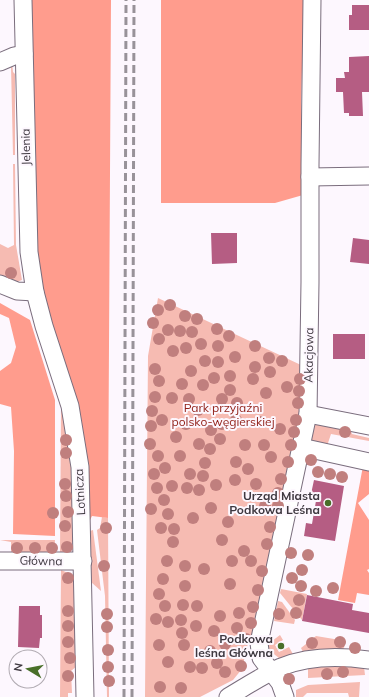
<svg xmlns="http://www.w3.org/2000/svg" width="369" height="697" font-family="Mulish,sans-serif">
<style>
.green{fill:#f6bbb2}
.forest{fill:#ff9c8d}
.building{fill:#b55d83}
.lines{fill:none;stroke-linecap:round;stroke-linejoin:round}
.minor-casing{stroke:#7a6d7d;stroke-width:19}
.minor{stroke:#fff;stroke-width:17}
.rail{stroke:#989299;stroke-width:3;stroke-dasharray:8 4;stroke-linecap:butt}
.tree{fill:#c07f7e}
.poi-dot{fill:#496f29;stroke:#fdf7fe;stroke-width:1.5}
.labels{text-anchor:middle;stroke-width:4;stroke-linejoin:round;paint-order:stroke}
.street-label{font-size:12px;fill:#3f3941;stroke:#fdf7fe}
.park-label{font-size:12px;fill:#8f1d15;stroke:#fdf7fe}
.poi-label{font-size:12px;font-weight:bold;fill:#3f3941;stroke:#fdf7fe;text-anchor:end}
</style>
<rect width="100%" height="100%" fill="#fdf7fe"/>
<g class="green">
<polygon points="12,63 13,72 15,74 15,155 13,155 11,66 0,71 0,66"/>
<polygon points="13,164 15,164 16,245 22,280 17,282 0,276 0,244 8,248 14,245"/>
<polygon points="158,298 301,365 302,409 253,644 248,643 242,669 233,680 200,697 145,697 148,356"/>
<polygon points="61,406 66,429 74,490 74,539 69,549 60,554"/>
<polygon points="316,423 350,429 352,434 369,438 369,441 331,434 327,446 310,445 315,425"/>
<polygon points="102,517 108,518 109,697 107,697 105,596 97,530 100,528"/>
<polygon points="93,530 101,591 91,582 90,531"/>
<polygon points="0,540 55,540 54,555 11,553 11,542"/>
<polygon points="61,570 68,573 74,579 78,665 71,671 72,693 68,693 68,697 60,697"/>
<polygon points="281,589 307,594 302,620 280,593"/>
<polygon points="278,601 282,602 295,620 294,624 274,621"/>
<polygon points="280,635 283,640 275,645 279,652 289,647 294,656 279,658 270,651 268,644"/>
<polygon points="316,636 346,641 343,651 304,654 301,648"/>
<polygon points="338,666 364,667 365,675 308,678 308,668"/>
<polygon points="360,682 359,697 349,697 348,693 307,693 303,697 296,697 296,690 308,685"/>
</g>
<g class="forest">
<polygon points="31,0 111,0 108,518 92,516 89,522 89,485 81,419 45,304 37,265"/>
<polygon points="161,0 304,0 301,103 303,195 275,203 161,203"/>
<polygon points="0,303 30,320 55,400 55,536 13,534 14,451 11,407 0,404 0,371 11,363 16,347 9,318 0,314"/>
<polygon points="363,466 369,467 369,494 358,503 369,520 369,569 367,570 369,573 369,595 357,593 355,603 338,600"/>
</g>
<g class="building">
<polygon points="352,5 369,5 369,30 349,30 349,15 352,15"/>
<polygon points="369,56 369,92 362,92 363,116 349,116 349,113 344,113 343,92 336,92 336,78 345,78 344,72 349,72 349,57"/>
<polygon points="211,233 237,233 237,263 212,264"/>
<polygon points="353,238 369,240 369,264 350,262"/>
<rect x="333" y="334" width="32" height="25"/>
<polygon points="314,480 344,486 335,541 304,536 306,523 312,524 317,495 311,494"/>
<polygon points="307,595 353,604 352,610 369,613 369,633 302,621"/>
<polygon points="19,606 40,606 40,615 42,615 42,638 40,638 39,648 18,647"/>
</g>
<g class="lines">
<defs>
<g id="minor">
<polyline points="23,0 29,252 35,292 44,326 70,406 80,467 85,697"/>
<polyline points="0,62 14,56 24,54"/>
<polyline points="310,177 369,176"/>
<polyline points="0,284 17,291 35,292"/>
<polyline points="308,414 369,426"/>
<polyline points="301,447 369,462"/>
<polyline points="0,561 83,561"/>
<path d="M228 697C245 687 263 675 281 667 308 656 341 656 369 660"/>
<polyline points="285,697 280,683 261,658 259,643 308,414 310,282 310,165 312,0"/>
</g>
</defs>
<use href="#minor" class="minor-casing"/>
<use href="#minor" class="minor"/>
<g class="rail">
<polyline points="124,697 126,0"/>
<polyline points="132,697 134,0"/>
</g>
</g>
<g class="tree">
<circle cx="11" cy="273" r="6"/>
<circle cx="170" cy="305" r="6"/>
<circle cx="158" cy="310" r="6"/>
<circle cx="185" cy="316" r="6"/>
<circle cx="197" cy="319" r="6"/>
<circle cx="153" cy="323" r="6"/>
<circle cx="217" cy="329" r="6"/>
<circle cx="168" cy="330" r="6"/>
<circle cx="180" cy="331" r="6"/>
<circle cx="192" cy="332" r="6"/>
<circle cx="229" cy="336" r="6"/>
<circle cx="159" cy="339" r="6"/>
<circle cx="201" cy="344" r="6"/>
<circle cx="218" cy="346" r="6"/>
<circle cx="255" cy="346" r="6"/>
<circle cx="186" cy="348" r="6"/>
<circle cx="173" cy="351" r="6"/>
<circle cx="235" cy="357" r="6"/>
<circle cx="269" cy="358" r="6"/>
<circle cx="205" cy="361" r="6"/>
<circle cx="282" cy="361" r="6"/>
<circle cx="218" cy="362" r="6"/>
<circle cx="255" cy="367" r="6"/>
<circle cx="155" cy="369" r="6"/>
<circle cx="191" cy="371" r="6"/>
<circle cx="270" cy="372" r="6"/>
<circle cx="230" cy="376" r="6"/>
<circle cx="214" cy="378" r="6"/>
<circle cx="253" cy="379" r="6"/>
<circle cx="300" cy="379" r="6"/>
<circle cx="159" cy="381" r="6"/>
<circle cx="182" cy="384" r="6"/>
<circle cx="203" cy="385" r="6"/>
<circle cx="287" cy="387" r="6"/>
<circle cx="230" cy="390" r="6"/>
<circle cx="299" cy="391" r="6"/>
<circle cx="266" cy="393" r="6"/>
<circle cx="155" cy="397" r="6"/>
<circle cx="172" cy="398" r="6"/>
<circle cx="189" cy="399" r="6"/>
<circle cx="222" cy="399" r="6"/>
<circle cx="237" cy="403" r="6"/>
<circle cx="298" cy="403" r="6"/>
<circle cx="198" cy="410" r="6"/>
<circle cx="152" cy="411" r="6"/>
<circle cx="162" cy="420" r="6"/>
<circle cx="236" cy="420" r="6"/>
<circle cx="296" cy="420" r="6"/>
<circle cx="261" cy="422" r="6"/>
<circle cx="186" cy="424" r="6"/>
<circle cx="222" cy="424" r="6"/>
<circle cx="151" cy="426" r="6"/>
<circle cx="280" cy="429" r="6"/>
<circle cx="211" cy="430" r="6"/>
<circle cx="294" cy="432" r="6"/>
<circle cx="345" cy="432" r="6"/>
<circle cx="176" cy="437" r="6"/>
<circle cx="220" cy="439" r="6"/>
<circle cx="66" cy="440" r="6"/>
<circle cx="150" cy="444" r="6"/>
<circle cx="199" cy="444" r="6"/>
<circle cx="245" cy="445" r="6"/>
<circle cx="264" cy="445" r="6"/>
<circle cx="291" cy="445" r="6"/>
<circle cx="210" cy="449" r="6"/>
<circle cx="66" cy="453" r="6"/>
<circle cx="158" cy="456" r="6"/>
<circle cx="180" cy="456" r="6"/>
<circle cx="271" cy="457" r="6"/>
<circle cx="311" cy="460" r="6"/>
<circle cx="236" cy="462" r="6"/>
<circle cx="288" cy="462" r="6"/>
<circle cx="205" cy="463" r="6"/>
<circle cx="165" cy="468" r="6"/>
<circle cx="248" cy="469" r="6"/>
<circle cx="318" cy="472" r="6"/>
<circle cx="154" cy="474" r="6"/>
<circle cx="190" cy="474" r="6"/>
<circle cx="330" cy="474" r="6"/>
<circle cx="203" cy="476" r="6"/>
<circle cx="342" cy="477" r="6"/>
<circle cx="281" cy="479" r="6"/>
<circle cx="235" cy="480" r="6"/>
<circle cx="65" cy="484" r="6"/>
<circle cx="256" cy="484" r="6"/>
<circle cx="216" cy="485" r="6"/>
<circle cx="172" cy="486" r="6"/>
<circle cx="157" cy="488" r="6"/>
<circle cx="187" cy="488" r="6"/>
<circle cx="199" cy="490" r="6"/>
<circle cx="278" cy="493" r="6"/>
<circle cx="66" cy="496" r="6"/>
<circle cx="164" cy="500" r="6"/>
<circle cx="265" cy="506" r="6"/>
<circle cx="278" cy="506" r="6"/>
<circle cx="211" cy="508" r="6"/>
<circle cx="151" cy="509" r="6"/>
<circle cx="252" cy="510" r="6"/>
<circle cx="68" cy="512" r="6"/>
<circle cx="53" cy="513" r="6"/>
<circle cx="168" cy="514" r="6"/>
<circle cx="193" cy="518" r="6"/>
<circle cx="228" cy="522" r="6"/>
<circle cx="65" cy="526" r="6"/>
<circle cx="270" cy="527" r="6"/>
<circle cx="106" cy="528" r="6"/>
<circle cx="161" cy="528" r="6"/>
<circle cx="174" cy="529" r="6"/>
<circle cx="222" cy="540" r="6"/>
<circle cx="173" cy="542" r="6"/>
<circle cx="267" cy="544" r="6"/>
<circle cx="67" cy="547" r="6"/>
<circle cx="17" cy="548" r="6"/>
<circle cx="35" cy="548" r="6"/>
<circle cx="52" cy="548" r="6"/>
<circle cx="244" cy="551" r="6"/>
<circle cx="291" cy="553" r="6"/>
<circle cx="308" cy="555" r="6"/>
<circle cx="167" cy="561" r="6"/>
<circle cx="232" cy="561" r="6"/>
<circle cx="251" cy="561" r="6"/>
<circle cx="104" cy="566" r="6"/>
<circle cx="185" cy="566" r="6"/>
<circle cx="204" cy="569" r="6"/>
<circle cx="302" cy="570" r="6"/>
<circle cx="262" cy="571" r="6"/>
<circle cx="68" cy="578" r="6"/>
<circle cx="292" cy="578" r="6"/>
<circle cx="163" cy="579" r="6"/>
<circle cx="230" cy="584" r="6"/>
<circle cx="185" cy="586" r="6"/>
<circle cx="301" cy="586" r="6"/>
<circle cx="333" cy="588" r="6"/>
<circle cx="258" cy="590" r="6"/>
<circle cx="316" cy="591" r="6"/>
<circle cx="159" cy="594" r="6"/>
<circle cx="299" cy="600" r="6"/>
<circle cx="183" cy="605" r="6"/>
<circle cx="165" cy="606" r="6"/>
<circle cx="197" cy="606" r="6"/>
<circle cx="253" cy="607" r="6"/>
<circle cx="68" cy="611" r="6"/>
<circle cx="239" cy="613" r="6"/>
<circle cx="296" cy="613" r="6"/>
<circle cx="107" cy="614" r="6"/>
<circle cx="279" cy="614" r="6"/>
<circle cx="220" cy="616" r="6"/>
<circle cx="156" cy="619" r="6"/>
<circle cx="181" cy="620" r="6"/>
<circle cx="168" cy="622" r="6"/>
<circle cx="251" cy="623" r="6"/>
<circle cx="68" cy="626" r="6"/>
<circle cx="196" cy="626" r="6"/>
<circle cx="107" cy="627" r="6"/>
<circle cx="237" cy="628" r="6"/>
<circle cx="214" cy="631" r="6"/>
<circle cx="182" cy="633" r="6"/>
<circle cx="246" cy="639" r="6"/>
<circle cx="68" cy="642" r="6"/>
<circle cx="340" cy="642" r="6"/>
<circle cx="312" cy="643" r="6"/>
<circle cx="225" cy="644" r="6"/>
<circle cx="159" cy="645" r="6"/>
<circle cx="184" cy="645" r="6"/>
<circle cx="355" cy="648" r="6"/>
<circle cx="108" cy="650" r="6"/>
<circle cx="210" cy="651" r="6"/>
<circle cx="70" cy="658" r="6"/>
<circle cx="168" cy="662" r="6"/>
<circle cx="217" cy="663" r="6"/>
<circle cx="241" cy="666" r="6"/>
<circle cx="108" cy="667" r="6"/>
<circle cx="190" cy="667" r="6"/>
<circle cx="202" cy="668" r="6"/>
<circle cx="225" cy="672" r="6"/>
<circle cx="343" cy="672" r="6"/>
<circle cx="327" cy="674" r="6"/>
<circle cx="68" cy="676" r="6"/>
<circle cx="289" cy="679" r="6"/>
<circle cx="109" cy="681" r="6"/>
<circle cx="160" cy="687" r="6"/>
<circle cx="181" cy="688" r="6"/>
</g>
<g class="poi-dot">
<circle cx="328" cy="503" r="4"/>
<circle cx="281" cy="646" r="4"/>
</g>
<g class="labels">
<g class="street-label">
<text transform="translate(26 147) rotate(-91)" y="4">Jelenia</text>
<text transform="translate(309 355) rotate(-89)" y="4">Akacjowa</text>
<text transform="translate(80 492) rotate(-93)" y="4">Lotnicza</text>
<text transform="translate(41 561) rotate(1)" y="4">Główna</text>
</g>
<g class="park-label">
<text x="223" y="412">Park przyjaźni<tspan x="223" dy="14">polsko-węgierskiej</tspan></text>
</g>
<g class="poi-label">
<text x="320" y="500">Urząd Miasta<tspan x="320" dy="14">Podkowa Leśna</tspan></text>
<text x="273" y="643">Podkowa<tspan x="273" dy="14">leśna Główna</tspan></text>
</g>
</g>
<g transform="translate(28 669) rotate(280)"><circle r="19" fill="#fdf7fe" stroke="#b1abb2"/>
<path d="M0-3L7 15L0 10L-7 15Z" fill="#496f29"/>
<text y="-6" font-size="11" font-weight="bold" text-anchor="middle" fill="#3f3941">N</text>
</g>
</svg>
